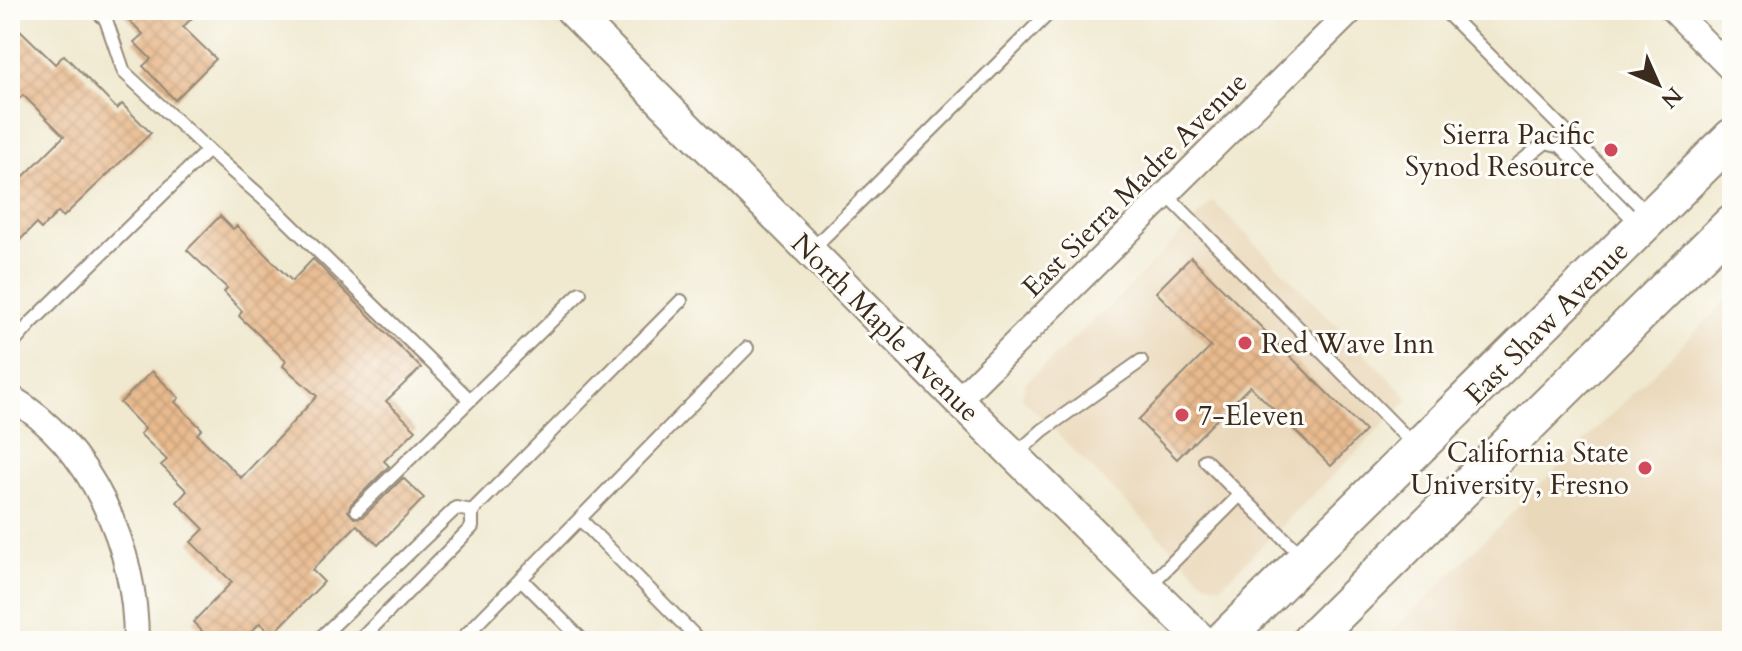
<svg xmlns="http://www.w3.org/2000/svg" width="1742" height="651" font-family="Cardo,serif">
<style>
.built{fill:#ead8ba}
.building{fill:url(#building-cross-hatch)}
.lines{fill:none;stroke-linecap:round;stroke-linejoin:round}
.service-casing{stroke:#968a77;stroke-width:16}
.minor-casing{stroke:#968a77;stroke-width:28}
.tertiary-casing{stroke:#968a77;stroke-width:34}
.primary-casing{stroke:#968a77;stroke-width:40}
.service{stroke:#fff;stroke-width:12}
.minor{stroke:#fff;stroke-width:24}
.tertiary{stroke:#fff;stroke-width:30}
.primary{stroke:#fff;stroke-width:36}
.poi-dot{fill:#d1495b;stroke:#fdfcf7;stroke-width:3}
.labels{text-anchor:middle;stroke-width:6;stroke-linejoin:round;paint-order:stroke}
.poi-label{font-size:28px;fill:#3b2a1e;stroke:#fdfcf7;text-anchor:end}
.street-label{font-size:28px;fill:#3b2a1e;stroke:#fdfcf7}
</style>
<defs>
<pattern id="building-cross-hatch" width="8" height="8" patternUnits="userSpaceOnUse" patternTransform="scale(2)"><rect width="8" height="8" fill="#e8ba8e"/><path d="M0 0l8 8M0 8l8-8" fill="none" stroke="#c8a07a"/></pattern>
</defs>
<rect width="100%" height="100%" fill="#fdfcf7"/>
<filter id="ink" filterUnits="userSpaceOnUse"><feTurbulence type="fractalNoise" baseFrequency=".0125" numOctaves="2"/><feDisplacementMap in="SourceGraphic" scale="16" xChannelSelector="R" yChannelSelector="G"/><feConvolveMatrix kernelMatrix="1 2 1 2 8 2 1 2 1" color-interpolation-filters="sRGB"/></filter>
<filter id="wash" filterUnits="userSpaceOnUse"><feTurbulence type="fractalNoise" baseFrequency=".006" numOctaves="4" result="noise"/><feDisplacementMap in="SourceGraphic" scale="32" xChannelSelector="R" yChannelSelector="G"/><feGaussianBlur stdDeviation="1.8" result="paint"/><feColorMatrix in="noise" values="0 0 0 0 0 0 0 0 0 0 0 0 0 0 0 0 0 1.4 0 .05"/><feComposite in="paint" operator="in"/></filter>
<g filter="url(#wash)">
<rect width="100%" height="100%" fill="#f0e9d0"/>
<g class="built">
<polygon points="1213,201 1410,399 1221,586 1205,582 1022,398 1025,383 1113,303"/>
<polygon points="1732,295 1732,641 1383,641"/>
</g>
<g id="blocks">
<g class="building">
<polygon points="119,10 200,10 183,27 216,59 175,100 143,66 151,59 134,42 143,34"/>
<polygon points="10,20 55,64 64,55 117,109 122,104 151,133 63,217 58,212 41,229 36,224 10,250 10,164 23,177 64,136 23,95 10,108"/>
<polygon points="220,216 233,229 237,226 292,281 313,259 421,368 386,401 416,430 384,461 389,466 351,504 348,511 354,518 363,517 403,478 424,498 378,545 357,525 312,570 324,582 272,635 260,623 242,641 212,641 193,622 232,582 191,542 204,529 177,502 187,491 161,465 167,460 140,434 145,429 120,403 152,371 179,398 175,402 202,429 197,434 241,478 317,396 283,366 286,361 239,316 242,311 224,292 227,288 187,250"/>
<polygon points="1191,257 1365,431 1331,466 1250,386 1177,459 1138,420 1211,347 1156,292"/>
</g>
</g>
</g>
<g filter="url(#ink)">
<use href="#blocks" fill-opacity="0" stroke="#968a77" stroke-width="2"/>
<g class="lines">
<defs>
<g id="service">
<polyline points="1444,10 1649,215"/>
<polyline points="208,150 273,207 470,400"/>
<polyline points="1517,165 1546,142 1561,146 1639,225"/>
<polyline points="1166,194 1415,446"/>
<polyline points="811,250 1052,10"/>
<polyline points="10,347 31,323 208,150 124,72 106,20 96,10"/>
<polyline points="1014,456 1043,430 1141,361"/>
<polyline points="1205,460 1240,495"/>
<polyline points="357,510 580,293"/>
<polyline points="472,511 681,301"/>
<polyline points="580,519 700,641"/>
<polyline points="521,579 583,641"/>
<polyline points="1149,586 1240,495 1303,557"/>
<polyline points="317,641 456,508 472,511 472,527 359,641"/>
<polyline points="460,641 747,348"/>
</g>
<g id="minor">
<polyline points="1673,10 1732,70"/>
<path d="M10 397C92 446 136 548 136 641"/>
<polyline points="958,400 1352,10"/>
</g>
<polyline id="tertiary" points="571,10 958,400 1203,641"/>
<g id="primary">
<polyline points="1222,641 1732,137"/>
<polyline points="1310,641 1732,223"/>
</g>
</defs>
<use href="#service" class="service-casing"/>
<use href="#minor" class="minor-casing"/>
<use href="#tertiary" class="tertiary-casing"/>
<use href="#primary" class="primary-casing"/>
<use href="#service" class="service"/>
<use href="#minor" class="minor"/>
<use href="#tertiary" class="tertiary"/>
<use href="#primary" class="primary"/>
</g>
</g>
<g class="poi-dot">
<circle cx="1611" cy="150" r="8"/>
<circle cx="1245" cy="343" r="8"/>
<circle cx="1182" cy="415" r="8"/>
<circle cx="1645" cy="468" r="8"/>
</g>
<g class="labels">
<g class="poi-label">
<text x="1595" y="144">Sierra Pacific<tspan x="1595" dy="32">Synod Resource</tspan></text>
<text x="1261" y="353" text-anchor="start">Red Wave Inn</text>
<text x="1198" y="425" text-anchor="start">7-Eleven</text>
<text x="1629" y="462">California State<tspan x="1629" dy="32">University, Fresno</tspan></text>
</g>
<g class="street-label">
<text transform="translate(1134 184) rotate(-45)" y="10">East Sierra Madre Avenue</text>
<text transform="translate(1546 322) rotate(-45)" y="10">East Shaw Avenue</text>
<text transform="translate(886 327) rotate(45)" y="10">North Maple Avenue</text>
</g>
</g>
<rect width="1742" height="651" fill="none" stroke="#fdfcf7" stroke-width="40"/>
<g transform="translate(1658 84) rotate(135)" stroke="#fdfcf7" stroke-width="6" paint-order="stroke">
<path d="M0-6L14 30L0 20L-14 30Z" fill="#3b2a1e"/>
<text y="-12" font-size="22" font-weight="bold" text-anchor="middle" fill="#3b2a1e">N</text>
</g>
</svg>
